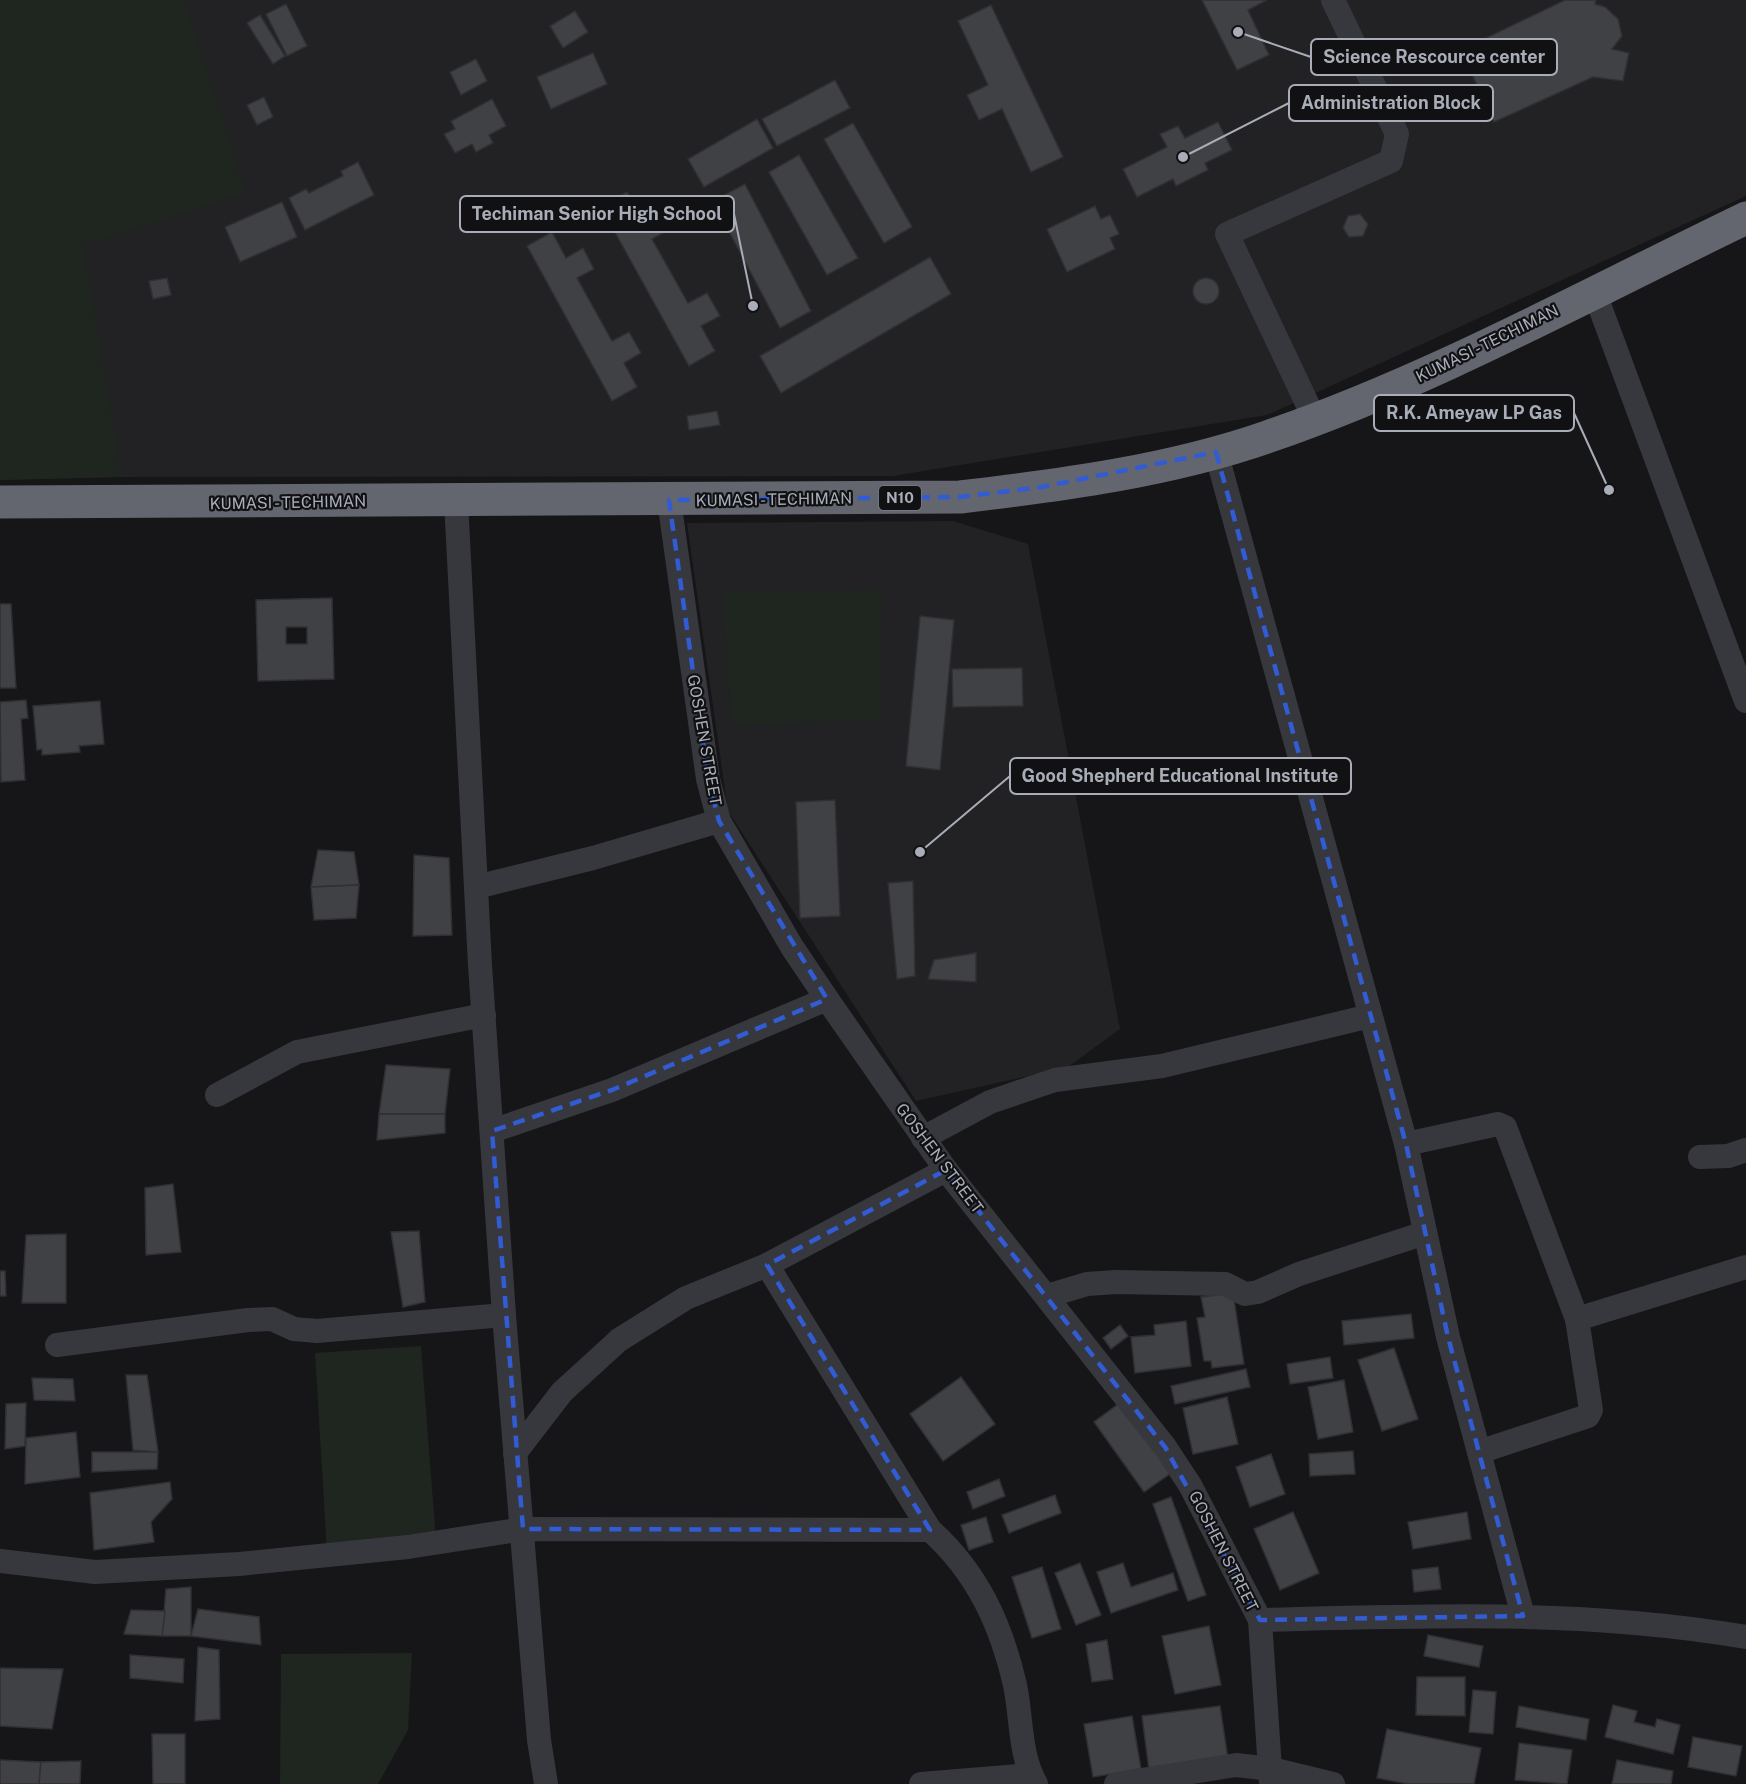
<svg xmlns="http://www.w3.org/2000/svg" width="1746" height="1784" font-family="'Public Sans',sans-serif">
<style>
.built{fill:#222225}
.green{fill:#1e261f}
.building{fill:#404145;stroke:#303034;stroke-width:1.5;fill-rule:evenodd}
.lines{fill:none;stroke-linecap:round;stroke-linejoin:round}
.minor{stroke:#37383d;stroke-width:24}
.highway{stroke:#63666e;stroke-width:33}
.marked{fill:none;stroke:#325cd3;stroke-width:4.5;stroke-dasharray:12 8;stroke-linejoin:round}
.labels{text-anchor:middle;stroke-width:4.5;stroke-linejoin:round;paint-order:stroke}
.shield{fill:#111113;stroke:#7b7e86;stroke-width:1.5}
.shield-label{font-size:15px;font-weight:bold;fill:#a8adb8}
.street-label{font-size:16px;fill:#a8adb8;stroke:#111113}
.leader{fill:none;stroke:#a8adb8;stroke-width:2}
.callout-dot{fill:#a8adb8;stroke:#111113;stroke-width:2}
.callout{fill:#111113;stroke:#a8adb8;stroke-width:2}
.callout-label{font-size:18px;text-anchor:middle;font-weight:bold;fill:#a8adb8}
</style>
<rect width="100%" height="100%" fill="#161618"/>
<g class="built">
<polygon points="0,0 1746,0 1746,196 1267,415 893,476 122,477 0,480"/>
<polygon points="953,521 1028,544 1120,1029 1068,1067 916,1101 728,811 687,523"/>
</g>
<g class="green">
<polygon points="0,0 183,0 246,193 83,245 122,477 0,480"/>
<polygon points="882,590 880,720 731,725 723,592"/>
<polygon points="421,1346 436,1540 327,1552 315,1353"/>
<polygon points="412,1653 408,1730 378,1784 280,1784 281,1654"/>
</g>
<g class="building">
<polygon points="1202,0 1267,0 1248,10 1269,55 1237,70"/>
<polygon points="1565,0 1596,0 1595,4 1605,7 1618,19 1622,36 1612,49 1629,53 1623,81 1593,77 1494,122 1461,50"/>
<polygon points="286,4 307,46 287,56 266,14"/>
<polygon points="991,5 1063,157 1031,172 1002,109 979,120 967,95 988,85 958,21"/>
<polygon points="575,11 588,32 563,48 550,26"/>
<polygon points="260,15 285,56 273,64 247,23"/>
<polygon points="593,53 607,84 551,109 537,77"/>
<polygon points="476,59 487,81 461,95 450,72"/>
<polygon points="835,80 850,108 777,146 762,119"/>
<polygon points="264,97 273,117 257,125 247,105"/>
<polygon points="492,99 506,126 489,135 493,143 476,152 472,144 455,153 444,134 455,129 451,121"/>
<polygon points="757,119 773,148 704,187 688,159"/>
<polygon points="1218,122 1232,150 1205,163 1208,170 1176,186 1173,179 1137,197 1123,169 1167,147 1160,134 1178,126 1185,138"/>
<polygon points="853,123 912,227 884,243 824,139"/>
<polygon points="799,155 858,258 827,275 769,172"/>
<polygon points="358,162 374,195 305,230 289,198 306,189 309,193 343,176 341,171"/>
<polygon points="745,184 811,311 780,328 713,201"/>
<polygon points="627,192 641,217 658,207 670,229 652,239 688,303 707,293 720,316 701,326 715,351 689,366 601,207"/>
<polygon points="282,202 297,237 240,262 225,227"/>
<polygon points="1095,206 1101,219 1110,215 1119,234 1110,238 1115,249 1067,272 1047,229"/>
<polygon points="1360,214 1368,224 1363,236 1349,237 1343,228 1348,216"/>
<polygon points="552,232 566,258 583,248 594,269 577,278 612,341 629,332 641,353 624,363 637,387 612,401 527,246"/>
<polygon points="930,257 951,294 781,393 760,356"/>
<polygon points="167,278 171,295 153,299 149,281"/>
<circle cx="1206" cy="291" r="13"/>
<polygon points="717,411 720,425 689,430 687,416"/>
<path d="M332 598 334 679 258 681 256 600ZM286 627H307V644H286Z"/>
<polygon points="0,604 11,604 16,688 0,688"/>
<polygon points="920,616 954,620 940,770 906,766"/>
<polygon points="1022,668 1023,706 953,707 952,669"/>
<polygon points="26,700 28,718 21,719 25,780 1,782 0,702"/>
<polygon points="100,701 104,744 79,746 80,752 42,755 42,749 37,750 33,706"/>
<polygon points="835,800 840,916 800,918 796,802"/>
<polygon points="318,850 354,852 359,885 311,887"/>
<polygon points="414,855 449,858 452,935 413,936"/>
<polygon points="913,881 915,976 897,979 888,883"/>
<polygon points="359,885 356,918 314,920 311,887"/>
<polygon points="976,953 976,982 928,979 934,960"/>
<polygon points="386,1065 450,1069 445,1114 379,1114"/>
<polygon points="379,1114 445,1114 445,1133 377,1140"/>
<polygon points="173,1184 181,1252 146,1255 145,1188"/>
<polygon points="419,1231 425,1302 403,1307 391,1232"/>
<polygon points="66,1234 66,1303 22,1303 26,1235"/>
<polygon points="0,1271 5,1271 6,1296 0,1296"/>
<polygon points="1233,1293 1244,1364 1212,1368 1211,1361 1204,1361 1197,1318 1205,1317 1201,1297"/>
<polygon points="1411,1314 1414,1338 1344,1345 1342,1321"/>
<polygon points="1186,1321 1191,1366 1135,1373 1131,1337 1155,1335 1154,1325"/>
<polygon points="1120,1325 1128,1336 1111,1349 1103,1338"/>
<polygon points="1394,1348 1418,1419 1382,1431 1358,1360"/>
<polygon points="1330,1357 1333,1378 1290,1384 1287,1364"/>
<polygon points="1246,1369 1250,1387 1175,1404 1171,1386"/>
<polygon points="126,1375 147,1375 158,1452 133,1450"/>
<polygon points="961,1377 995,1424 943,1461 910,1414"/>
<polygon points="32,1378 73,1379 75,1401 34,1400"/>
<polygon points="1344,1380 1353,1432 1318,1439 1308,1387"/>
<polygon points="1227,1397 1238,1444 1193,1454 1183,1408"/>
<polygon points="1121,1402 1171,1473 1144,1492 1094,1422"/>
<polygon points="26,1403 25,1446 5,1449 6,1404"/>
<polygon points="76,1432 80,1477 25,1484 26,1438"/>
<polygon points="1353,1451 1355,1474 1310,1476 1309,1454"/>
<polygon points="92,1452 158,1452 157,1469 92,1472"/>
<polygon points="1271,1454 1285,1494 1250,1507 1236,1467"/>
<polygon points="999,1479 1005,1496 973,1509 967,1492"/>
<polygon points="170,1482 172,1499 151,1522 154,1542 94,1550 90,1493"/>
<polygon points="1055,1495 1061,1513 1009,1533 1002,1515"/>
<polygon points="1171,1497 1206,1595 1188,1601 1153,1504"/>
<polygon points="1293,1512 1319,1573 1280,1590 1254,1529"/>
<polygon points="1467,1512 1471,1539 1413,1549 1408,1522"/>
<polygon points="986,1517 993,1542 969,1550 961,1525"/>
<polygon points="1080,1563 1101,1615 1076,1625 1055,1573"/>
<polygon points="1123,1563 1131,1587 1173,1573 1178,1590 1111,1613 1097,1572"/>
<polygon points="1042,1567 1061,1629 1032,1638 1012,1577"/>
<polygon points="1438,1567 1441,1589 1414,1592 1412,1570"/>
<polygon points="191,1587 191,1636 162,1636 166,1589"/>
<polygon points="198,1609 259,1617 261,1645 191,1636"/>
<polygon points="131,1610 165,1611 162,1636 124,1634"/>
<polygon points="1209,1626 1221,1685 1175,1694 1162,1636"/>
<polygon points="1428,1635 1483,1646 1479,1667 1424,1656"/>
<polygon points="1107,1640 1113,1679 1092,1682 1086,1644"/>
<polygon points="198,1647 219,1650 220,1719 195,1721"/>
<polygon points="130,1655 184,1659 183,1683 130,1678"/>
<polygon points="0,1668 63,1669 52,1729 0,1726"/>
<polygon points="1417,1677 1465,1677 1465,1716 1416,1715"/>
<polygon points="1473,1690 1496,1692 1493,1734 1469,1732"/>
<polygon points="1613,1705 1637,1711 1634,1722 1655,1727 1657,1719 1680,1725 1673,1754 1605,1737"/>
<polygon points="1220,1706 1228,1759 1149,1770 1142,1716"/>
<polygon points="1519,1706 1589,1719 1586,1740 1516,1727"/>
<polygon points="1132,1716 1141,1769 1093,1777 1084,1724"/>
<polygon points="1387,1729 1481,1748 1474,1784 1408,1784 1377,1778"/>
<polygon points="152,1734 185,1734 185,1784 153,1784"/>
<polygon points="1693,1737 1742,1746 1736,1776 1688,1767"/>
<polygon points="1519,1743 1572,1750 1567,1784 1515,1780"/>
<polygon points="0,1760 41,1762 39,1784 0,1784"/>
<polygon points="1617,1760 1673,1771 1671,1784 1612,1784"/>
<polygon points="81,1761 80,1784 39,1784 41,1762"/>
</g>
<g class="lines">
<g class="minor">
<polyline points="1594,291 1746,701"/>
<polyline points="1314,418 1227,234 1391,161 1397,134 1333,0"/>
<polyline points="1216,452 1406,1144 1448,1337 1523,1616"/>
<polyline points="669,500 708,779 719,821 792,947 827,999 946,1170 1165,1447 1190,1485 1260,1620 1271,1784"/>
<polyline points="456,501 480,965 504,1315 539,1740 546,1784"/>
<polyline points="476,887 593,858 719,821"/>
<polyline points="217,1095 297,1052 484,1015"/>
<polyline points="492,1131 612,1090 827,999"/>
<polyline points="923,1138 990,1102 1055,1080 1162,1066 1370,1016"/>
<polyline points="1406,1144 1498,1124 1505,1127 1577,1319 1591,1410 1588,1416 1479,1452"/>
<polyline points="1700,1157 1728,1156 1746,1150"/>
<path d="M767 1265 930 1530C977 1572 1001 1624 1015 1685 1022 1718 1019 1754 1036 1784"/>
<polyline points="1047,1296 1087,1284 1116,1282 1225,1284 1245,1294 1258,1292 1299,1274 1425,1233"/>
<polyline points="1577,1319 1746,1267"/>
<polyline points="57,1345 248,1320 272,1319 294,1329 317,1331 504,1315"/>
<polyline points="515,1453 562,1392 619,1340 686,1298 767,1265 946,1170"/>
<polyline points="0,1561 95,1572 239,1564 408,1547 523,1529 930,1530"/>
<path d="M1260 1620C1423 1616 1585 1609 1746 1637"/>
<polyline points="921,1784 1031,1775"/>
<polyline points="1116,1784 1236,1765 1271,1769 1333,1784"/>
</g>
<path class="highway" d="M0 502 960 497C1062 485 1169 471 1267 437 1433 380 1588 294 1746 218"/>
</g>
<path class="marked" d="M1216 452 1406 1144 1448 1337 1523 1616 1260 1620 1165 1447 946 1170 767 1265 930 1530 523 1529 492 1131 612 1090 827 999 719 821 708 779 669 500 960 497 1042 487Z"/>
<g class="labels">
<rect class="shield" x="879" y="486" width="42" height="24" rx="4.5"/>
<g class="shield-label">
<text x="900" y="503">N10</text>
</g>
<g class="street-label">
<text transform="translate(1487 343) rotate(-26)" y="6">KUMASI - TECHIMAN</text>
<text transform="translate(774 499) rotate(-1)" y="6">KUMASI - TECHIMAN</text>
<text transform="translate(288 502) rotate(-1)" y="6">KUMASI - TECHIMAN</text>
<text transform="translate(705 740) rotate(80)" y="6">GOSHEN STREET</text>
<text transform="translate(940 1158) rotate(53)" y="6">GOSHEN STREET</text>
<text transform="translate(1224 1551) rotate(63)" y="6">GOSHEN STREET</text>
</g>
</g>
<path class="leader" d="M1238 32L1311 57M1183 157L1289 103M753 306L734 214M1609 490L1574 413M920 852L1010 776"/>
<g class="callout-dot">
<circle cx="1238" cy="32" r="6"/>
<circle cx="1183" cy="157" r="6"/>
<circle cx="753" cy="306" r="6"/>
<circle cx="1609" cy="490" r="6"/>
<circle cx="920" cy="852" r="6"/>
</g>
<g class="callout">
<rect x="1311" y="39" width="246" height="36" rx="6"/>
<rect x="1289" y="85" width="204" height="36" rx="6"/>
<rect x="460" y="196" width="274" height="36" rx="6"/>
<rect x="1374" y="395" width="200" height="36" rx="6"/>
<rect x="1010" y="758" width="341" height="36" rx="6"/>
</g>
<g class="callout-label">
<text x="1434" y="63">Science Rescource center</text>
<text x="1391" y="109">Administration Block</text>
<text x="597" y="220">Techiman Senior High School</text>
<text x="1474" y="419">R.K. Ameyaw LP Gas</text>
<text x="1180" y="782">Good Shepherd Educational Institute</text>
</g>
</svg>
